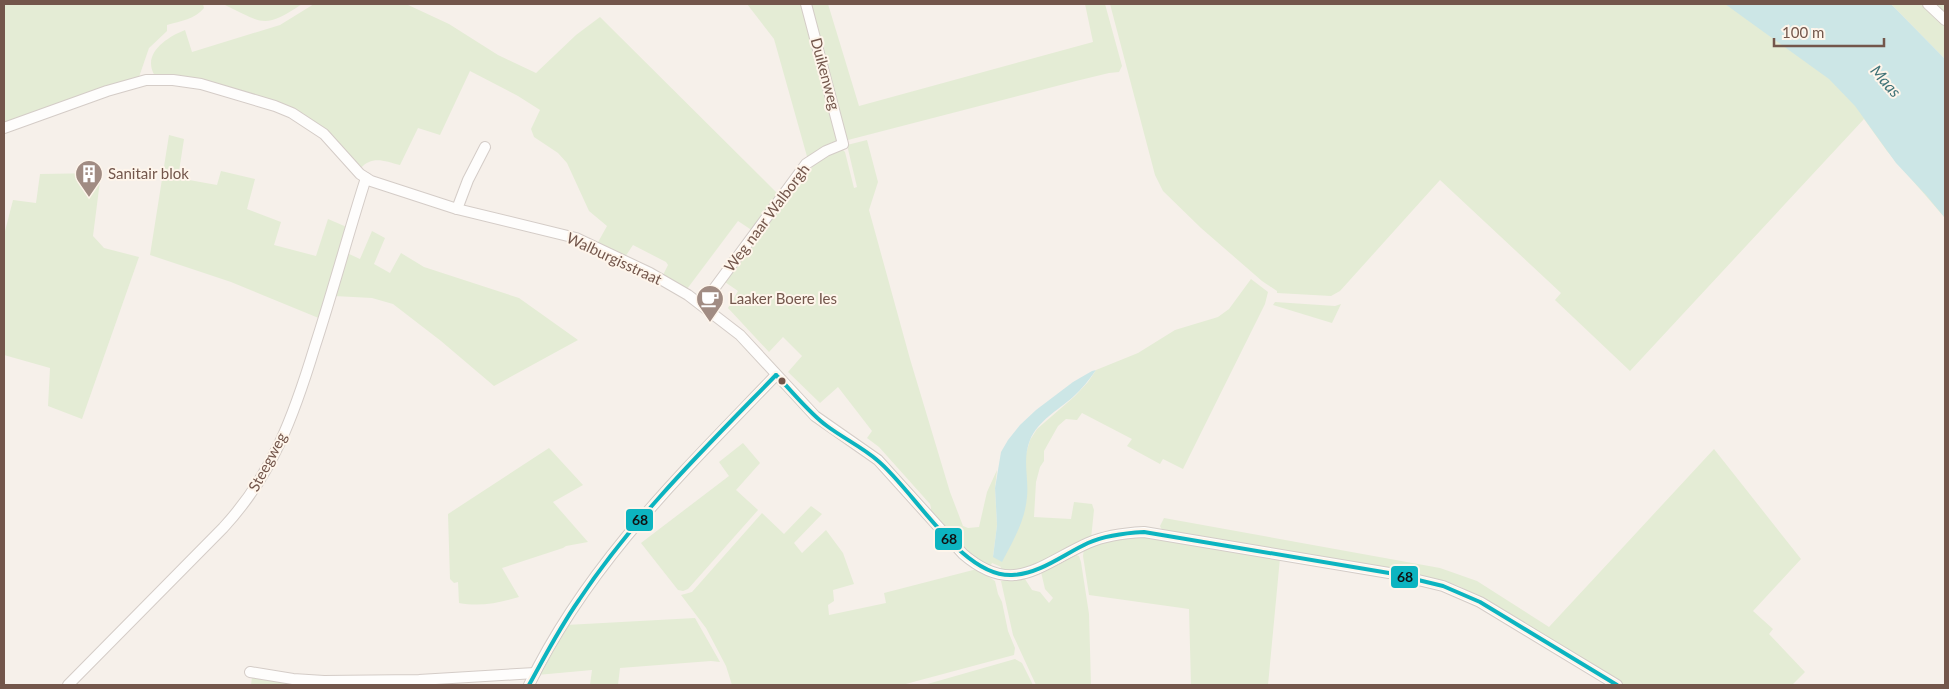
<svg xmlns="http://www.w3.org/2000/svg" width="1949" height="689" font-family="Lato,sans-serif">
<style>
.green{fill:#e4ecd5}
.water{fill:#cce6e6}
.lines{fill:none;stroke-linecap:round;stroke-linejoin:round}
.minor-casing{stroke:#d4ccc7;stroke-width:12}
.minor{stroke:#fefdfc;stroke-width:10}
.bus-1-casing{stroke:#fef5eb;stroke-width:8}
.bus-1{stroke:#0cb4c0;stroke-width:4}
.bus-dot{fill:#73564b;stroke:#fef5eb;stroke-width:2}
.labels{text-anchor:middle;stroke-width:4;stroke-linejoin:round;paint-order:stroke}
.street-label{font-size:15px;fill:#73564b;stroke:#fef5eb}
.poi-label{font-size:15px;fill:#73564b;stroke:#fef5eb;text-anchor:start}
.water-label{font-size:16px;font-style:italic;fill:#407378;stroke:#fef5eb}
.line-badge{stroke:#fef5eb;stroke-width:2}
.pale-badge-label{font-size:14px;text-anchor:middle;font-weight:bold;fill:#111}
</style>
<rect width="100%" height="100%" fill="#f6f0ea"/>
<g class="green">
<path d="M4 4H203L204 8C195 19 181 21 167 25V31L149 48 139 77 134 80 4 123Z"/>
<path d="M223 4H302C263 30 263 23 223 4Z"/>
<path d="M314 4H406L449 24 498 55 536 73 576 35 600 17 780 196 753 231 738 221 687 289 663 275 668 265 666 262 633 245 625 257 597 244 607 226 589 211 567 163 558 153 534 137 531 129 540 110 518 96 470 71 440 135 418 128 400 165C384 161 372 155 360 169L305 117 155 76C141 54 167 37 185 30L192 52 280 25Z"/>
<polygon points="747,4 803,4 839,141 808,160 774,39"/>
<polygon points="808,4 828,4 859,106 1093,42 1085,4 1105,4 1122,66 1119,72 1109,73 1076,81 848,140 846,139"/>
<polygon points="1110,4 1834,4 1945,126 1945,218 1887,151 1864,119 1630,371 1555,300 1561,293 1440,180 1340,291 1331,296 1277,293 1277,291 1262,281 1201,228 1163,191 1155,175"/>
<polygon points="1891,4 1945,4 1945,59"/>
<polygon points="169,135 184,139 178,178 217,185 221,171 255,179 247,209 281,222 274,245 316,256 328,219 349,228 321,319 231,282 150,255"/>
<path d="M867 140 878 182 869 210 910 359 950 492 963 526 968 528 979 527 987 492 997 470 995 488 997 525 993 557 1027 495 1025 457 1030 440 1037 429 1075 396 1088 382 1096 370 1138 353 1175 330 1218 317 1229 309 1251 279 1268 292 1265 304 1183 469 1163 459 1160 464 1127 446 1132 439 1082 413 1077 420 1066 419 1058 426 1044 451V461L1040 467 1036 482 1034 517 1071 519 1074 502 1092 504 1094 510 1091 539C1064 552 1031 575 1000 570L1001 567 992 563 990 567 963 549 930 513 931 508 930 504 879 447 867 438 872 431 838 387 820 403 788 372 802 356 783 337 769 352 728 308 738 291 722 280 786 195 801 181 818 160 841 148 845 152 854 188 857 187 847 145Z"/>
<polygon points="101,173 93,236 104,248 139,257 82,419 48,406 50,368 4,355 4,235 13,200 36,203 40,174"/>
<polygon points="372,231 385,238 374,264 390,273 401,253 424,267 519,298 578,340 494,386 441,341 393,304 372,298 334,296 347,253 360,259"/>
<polygon points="1275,302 1335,306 1341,304 1332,323 1273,305"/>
<polygon points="743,443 760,463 736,490 758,510 688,589 683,591 678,590 641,543 729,476 719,462"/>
<path d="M549 448 583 485 553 502 588 542 566 546 563 548 502 568 519 597C499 603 480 607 459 603L458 582 454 583 450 579 448 514Z"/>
<polygon points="1714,449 1801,559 1753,611 1773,629 1769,634 1805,672 1792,685 1624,685 1459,586 1445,581 1162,530 1160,526 1164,518 1440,568 1477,581 1549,627"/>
<polygon points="811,506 822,514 794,543 802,553 826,530 843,553 854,584 833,590 834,601 828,605 829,615 886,603 884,593 977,569 995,581 998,594 1002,602 1008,631 1015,648 1014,655 902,685 732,685 726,666 706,628 681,595 692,592 762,513 784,534"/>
<polygon points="1134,535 1280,558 1268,685 1191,685 1189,609 1089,595 1083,556 1084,548 1100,542"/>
<polygon points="1074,554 1079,556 1081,562 1089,614 1091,685 1036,685 1013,635 1001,581 1025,579 1032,590 1040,592 1049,603 1053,598 1045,589 1041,572"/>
<polygon points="695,618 720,662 711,661 620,668 618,685 590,685 592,670 537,675 566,625"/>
<polygon points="1015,659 1022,663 1033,685 924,685"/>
<polygon points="252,677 357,685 251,685"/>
</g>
<g class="water">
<polygon points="1725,4 1891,4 1945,59 1945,218 1926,195 1896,163 1855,106 1829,79"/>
<path d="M1096 370C1089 380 1082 389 1073 397 1058 410 1038 421 1030 440 1022 460 1029 477 1027 497 1025 521 1013 541 1002 562L993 557 997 525 995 488 1001 452 1008 440 1020 425 1036 410 1073 382 1092 371Z"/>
</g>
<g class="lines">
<defs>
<g id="minor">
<polyline points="1928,4 1945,20"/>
<path d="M4 128 107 91 146 80H173L201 84 275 106 292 113 324 134 360 174 371 181 457 209 576 238 650 273 688 295 740 335 815 416 878 460 963 554C1013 597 1039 565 1088 543 1106 535 1125 533 1144 532L1389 573 1443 586 1480 602 1617 685"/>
<polyline points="457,209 468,180 485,147"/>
<polyline points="702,305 806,164 826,151 843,144 806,4"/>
<polyline points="250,672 293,679 324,681 419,680 535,673"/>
<path d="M68 685 223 528C273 474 294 415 315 346 333 291 348 234 366 178"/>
<path d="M529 685C588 563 684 471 776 375"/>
</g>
</defs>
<use href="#minor" class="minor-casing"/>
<use href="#minor" class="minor"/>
<defs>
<g id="bus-1">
<path d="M776 375C792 391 809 413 827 426 843 438 862 447 877 460 914 490 961 577 1012 575 1040 574 1064 554 1088 543 1106 535 1125 533 1144 532L1389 573 1443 586 1480 602 1617 685"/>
<path d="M529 685C545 656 560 627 579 600 634 517 707 446 776 375"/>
</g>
</defs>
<use href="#bus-1" class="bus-1-casing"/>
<use href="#bus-1" class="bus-1"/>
</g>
<defs>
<symbol id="building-pin" viewBox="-11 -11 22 30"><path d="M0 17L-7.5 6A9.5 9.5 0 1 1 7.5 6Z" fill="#a18c83" stroke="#fef5eb"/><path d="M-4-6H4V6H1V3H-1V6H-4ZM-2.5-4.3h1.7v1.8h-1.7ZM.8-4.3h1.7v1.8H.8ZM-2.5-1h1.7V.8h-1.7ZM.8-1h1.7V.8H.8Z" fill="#fff"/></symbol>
<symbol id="cafe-pin" viewBox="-11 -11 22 30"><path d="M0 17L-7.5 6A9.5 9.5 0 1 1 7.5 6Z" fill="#a18c83" stroke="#fef5eb"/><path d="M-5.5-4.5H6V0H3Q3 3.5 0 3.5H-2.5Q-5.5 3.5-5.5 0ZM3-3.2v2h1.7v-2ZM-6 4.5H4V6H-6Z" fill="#fff"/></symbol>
</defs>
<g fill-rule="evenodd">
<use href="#building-pin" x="73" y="158" width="32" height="43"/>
<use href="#cafe-pin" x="694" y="283" width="32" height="43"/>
</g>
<circle class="bus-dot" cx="782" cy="381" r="4.5"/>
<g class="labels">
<g class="street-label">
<text transform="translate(825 74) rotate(75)" y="5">Duikenweg</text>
<text transform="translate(767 218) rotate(-53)" y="5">Weg naar Walborgh</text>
<text transform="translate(614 259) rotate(25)" y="5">Walburgisstraat</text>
<text transform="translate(268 462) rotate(-62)" y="5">Steegweg</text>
</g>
<g class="poi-label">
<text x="108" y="179">Sanitair blok</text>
<text x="729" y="304">Laaker Boere Ies</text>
</g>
<g class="water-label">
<text transform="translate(1886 81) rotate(49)" y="6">Maas</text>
</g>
</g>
<g class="line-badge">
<rect x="625" y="508" width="29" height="24" rx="5" fill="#0cb4c0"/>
<rect x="934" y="527" width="29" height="24" rx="5" fill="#0cb4c0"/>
<rect x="1390" y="565" width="29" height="24" rx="5" fill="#0cb4c0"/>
</g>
<g class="pale-badge-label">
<text x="640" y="525">68</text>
<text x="949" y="544">68</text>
<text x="1405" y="582">68</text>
</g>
<rect width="1949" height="689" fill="none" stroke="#73564b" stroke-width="10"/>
<path d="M1774 38v8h110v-8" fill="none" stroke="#73564b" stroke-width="2.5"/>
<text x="1782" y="38" font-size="15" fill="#73564b" stroke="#fef5eb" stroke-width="4" paint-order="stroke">100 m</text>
</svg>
